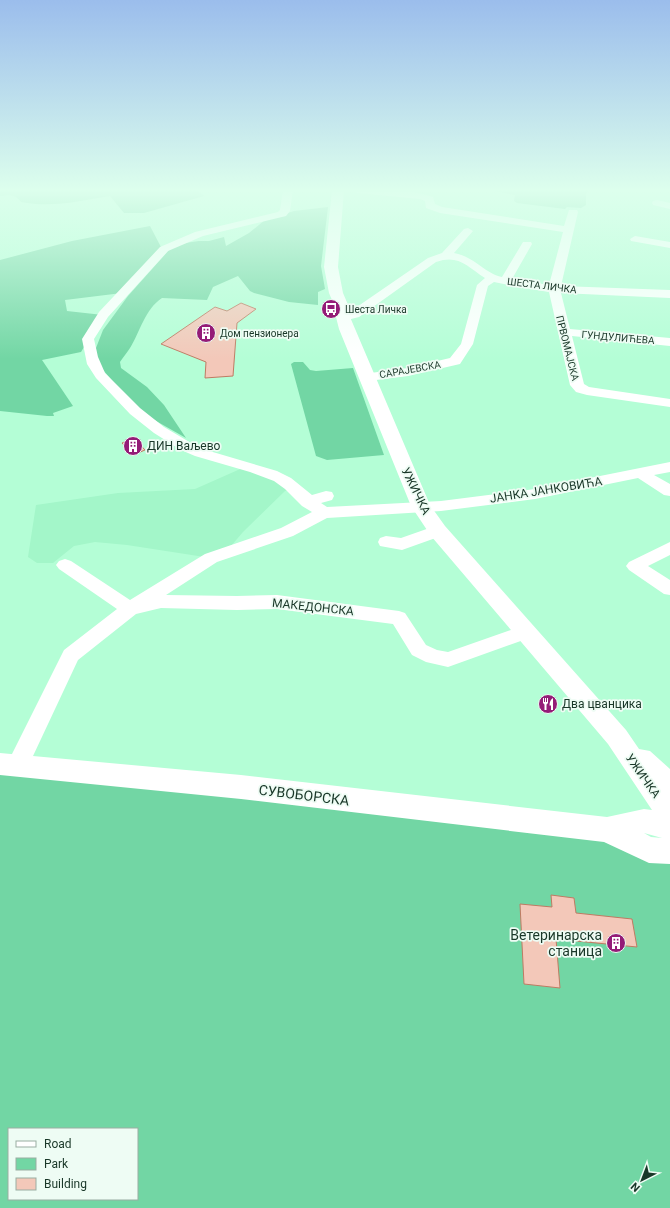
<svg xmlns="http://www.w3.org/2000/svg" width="670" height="1208" font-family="Roboto,sans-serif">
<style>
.built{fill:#a3f6c9}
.green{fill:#72d6a4;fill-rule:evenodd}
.building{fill:#f3c8b9;stroke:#bf7b63}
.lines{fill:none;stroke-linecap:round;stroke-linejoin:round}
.minor{fill:#fff;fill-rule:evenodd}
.secondary{fill:#fff;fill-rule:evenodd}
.labels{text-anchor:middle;stroke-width:3.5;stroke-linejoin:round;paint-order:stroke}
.far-street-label{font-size:10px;fill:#193728;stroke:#eefcf4}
.far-poi-label{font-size:10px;fill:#193728;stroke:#eefcf4;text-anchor:start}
.poi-label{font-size:12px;fill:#193728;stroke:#eefcf4;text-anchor:start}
.street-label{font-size:12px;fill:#193728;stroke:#eefcf4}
.near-street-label{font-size:14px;fill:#193728;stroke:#eefcf4}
.near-poi-label{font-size:14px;fill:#193728;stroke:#eefcf4;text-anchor:end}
</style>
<rect width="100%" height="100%" fill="#b4fed6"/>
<polygon class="built" points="247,466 296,488 285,491 243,532 225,553 211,558 127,545 95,542 74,546 53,563 37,563 28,557 36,505 118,493 195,489"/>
<g class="green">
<path d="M0 190H197L204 196 144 213H124L110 196C78 201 53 208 21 202 15 194 10 195 0 196Z"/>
<polygon points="495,190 589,190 586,194 586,205 581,208 567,207 565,209 517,203 514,201 515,195 494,191"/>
<path d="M328 207 321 266 325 289 318 292V305L289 302 254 293 250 291 238 276 213 287 207 300 162 298C145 309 140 332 130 348 127 353 123 357 120 362L121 368 147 387 164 405 186 438 149 417 128 399 97 363 96 348 103 330 128 296 169 250 178 244 199 241H209L224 237 226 246 249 233 265 220 294 211Z"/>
<polygon points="150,226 162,249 122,293 65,300 67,311 103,315 81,352 42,360 73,406 53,413 54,416 47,416 0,411 0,260 72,241"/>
<polygon points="294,362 303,362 310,370 316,371 353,368 384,455 327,460 316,456 291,364"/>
<path d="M0 764 437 811 670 851V1208H0ZM9 1129H137V1199H9Z"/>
</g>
<g class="building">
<polygon points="241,303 256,309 237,323 233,376 205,378 206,362 161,344 215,307 227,311"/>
<polygon points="134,438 145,450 133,455 122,443"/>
<polygon points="551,895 574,898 576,913 632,919 637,947 556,939 560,988 524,984 520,904 552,907"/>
</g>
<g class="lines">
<g class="minor">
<polygon points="283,190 293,190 290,211 286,216 203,236 168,251 108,317 94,339 98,357 105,373 140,408 164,427 191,443 206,450 277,471 291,478 312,495 326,491 332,492 334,496 332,500 321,503 327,507 441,501 535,489 670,462 670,472 654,475 670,484 670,496 664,495 638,478 535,499 441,511 327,518 293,536 217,562 166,595 237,596 277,595 399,611 405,613 426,645 437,650 448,652 525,625 532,627 534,632 532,637 448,667 426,662 412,655 393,624 277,609 237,610 161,608 136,614 78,660 33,756 27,772 19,775 11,772 8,766 11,756 64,650 117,609 59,569 56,565 59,561 65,559 71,561 130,600 205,554 281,528 312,512 302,506 285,489 274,481 250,472 195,456 181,450 154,433 130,414 96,378 87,364 82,339 99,312 160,247 195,232 278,212 280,210"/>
<path d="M353 190C378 187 410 189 433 197L435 204 442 207 564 226 569 210H577L578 212 561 286 670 290V298L561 293 570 329 670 338V346L572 336 584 384 589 387 670 399V407L587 395 576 392 570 385 549 292 518 287 494 282 488 286 473 344 460 364 408 376 368 381 363 380 361 377 363 374 408 368 450 358 461 344 477 285 485 278C467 266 458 254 436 262L359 317 343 321 339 320 337 317 339 314 351 311 428 258 442 253 464 229 468 228 473 231 454 253C475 257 484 273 502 277L523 242H531L532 244 512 279 549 285 563 232 440 213 426 208 425 201 420 199 358 193Z"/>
<polygon points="657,200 670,203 670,209 653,205 652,203 653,201"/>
<polygon points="635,236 670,242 670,248 631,241 630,239"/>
<polygon points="438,525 444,527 446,531 444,535 402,550 380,546 378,542 380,538 386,536 401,538"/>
<polygon points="670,542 670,555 648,566 670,580 670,595 664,594 629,570 626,566 629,562"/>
</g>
<path class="secondary" d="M332 190H344L338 267 343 293 349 307 350 317 430 505 445 526 626 730 639 749 650 751 670 769V864L649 863 604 842 241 799 0 775V753L241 775 607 817 644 809 652 810 608 744 431 536 411 506 339 329 336 317 335 307 329 293 324 267ZM644 833 662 838 651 837Z"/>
</g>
<linearGradient id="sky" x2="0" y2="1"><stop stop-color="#9bbdec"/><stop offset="0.53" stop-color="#ddffed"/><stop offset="1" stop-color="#ddffed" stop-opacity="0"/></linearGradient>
<rect width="670" height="359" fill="url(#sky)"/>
<defs>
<symbol id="bus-disc" viewBox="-11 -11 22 22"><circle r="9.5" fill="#941b77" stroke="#eefcf4"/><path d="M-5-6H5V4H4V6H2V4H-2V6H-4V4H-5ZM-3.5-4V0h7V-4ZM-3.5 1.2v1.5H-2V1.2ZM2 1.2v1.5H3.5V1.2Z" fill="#fff"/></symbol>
<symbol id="building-disc" viewBox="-11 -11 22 22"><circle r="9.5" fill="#941b77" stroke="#eefcf4"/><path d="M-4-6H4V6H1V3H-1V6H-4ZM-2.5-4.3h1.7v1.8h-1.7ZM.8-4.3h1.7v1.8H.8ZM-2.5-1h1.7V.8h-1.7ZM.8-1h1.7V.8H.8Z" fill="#fff"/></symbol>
<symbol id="restaurant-disc" viewBox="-11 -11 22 22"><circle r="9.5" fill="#941b77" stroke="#eefcf4"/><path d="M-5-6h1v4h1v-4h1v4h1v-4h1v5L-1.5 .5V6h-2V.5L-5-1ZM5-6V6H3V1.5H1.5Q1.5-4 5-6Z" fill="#fff"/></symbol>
</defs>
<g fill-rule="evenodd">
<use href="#bus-disc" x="320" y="298" width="22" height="22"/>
<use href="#building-disc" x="195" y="322" width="22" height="22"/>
<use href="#building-disc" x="122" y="435" width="22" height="22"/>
<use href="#restaurant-disc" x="537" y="693" width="22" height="22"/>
<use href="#building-disc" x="605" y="932" width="22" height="22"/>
</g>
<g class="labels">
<g class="far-street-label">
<text transform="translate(542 285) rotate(7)" y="4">ШЕСТА ЛИЧКА</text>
<text transform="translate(618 337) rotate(5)" y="4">ГУНДУЛИЋЕВА</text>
<text transform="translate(568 348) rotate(76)" y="4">ПРВОМАЈСКА</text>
<text transform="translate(410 369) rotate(-10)" y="4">САРАЈЕВСКА</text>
</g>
<g class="far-poi-label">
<text x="345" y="313">Шеста Личка</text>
<text x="220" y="337">Дом пензионера</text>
</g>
<g class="poi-label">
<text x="147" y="450">ДИН Ваљево</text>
<text x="562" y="708">Два цванцика</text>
</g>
<g class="street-label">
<text transform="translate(546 490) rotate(-9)" y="4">ЈАНКА ЈАНКОВИЋА</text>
<text transform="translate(416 491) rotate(64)" y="4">УЖИЧКА</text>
<text transform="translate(313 607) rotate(6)" y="4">МАКЕДОНСКА</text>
<text transform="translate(643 776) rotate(55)" y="4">УЖИЧКА</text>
</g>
<g class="near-street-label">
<text transform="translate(304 795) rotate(7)" y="5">СУВОБОРСКА</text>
</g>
<g class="near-poi-label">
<text x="602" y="940">Ветеринарска<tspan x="602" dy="16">станица</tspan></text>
</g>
</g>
<rect x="8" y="1128" width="130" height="72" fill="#eefcf4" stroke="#99ada2"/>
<rect x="16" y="1141" width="20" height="6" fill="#ffffff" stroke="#99ada2"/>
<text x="44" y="1148" font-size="12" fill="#193728">Road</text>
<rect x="16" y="1158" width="20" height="12" fill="#72d6a4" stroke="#99ada2"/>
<text x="44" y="1168" font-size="12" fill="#193728">Park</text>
<rect x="16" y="1178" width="20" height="12" fill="#f3c8b9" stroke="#99ada2"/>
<text x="44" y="1188" font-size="12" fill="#193728">Building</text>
<g transform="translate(642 1180) rotate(222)" stroke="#eefcf4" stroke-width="3" paint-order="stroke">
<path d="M0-3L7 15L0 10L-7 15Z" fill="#193728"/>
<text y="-6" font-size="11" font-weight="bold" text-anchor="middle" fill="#193728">N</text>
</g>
</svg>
